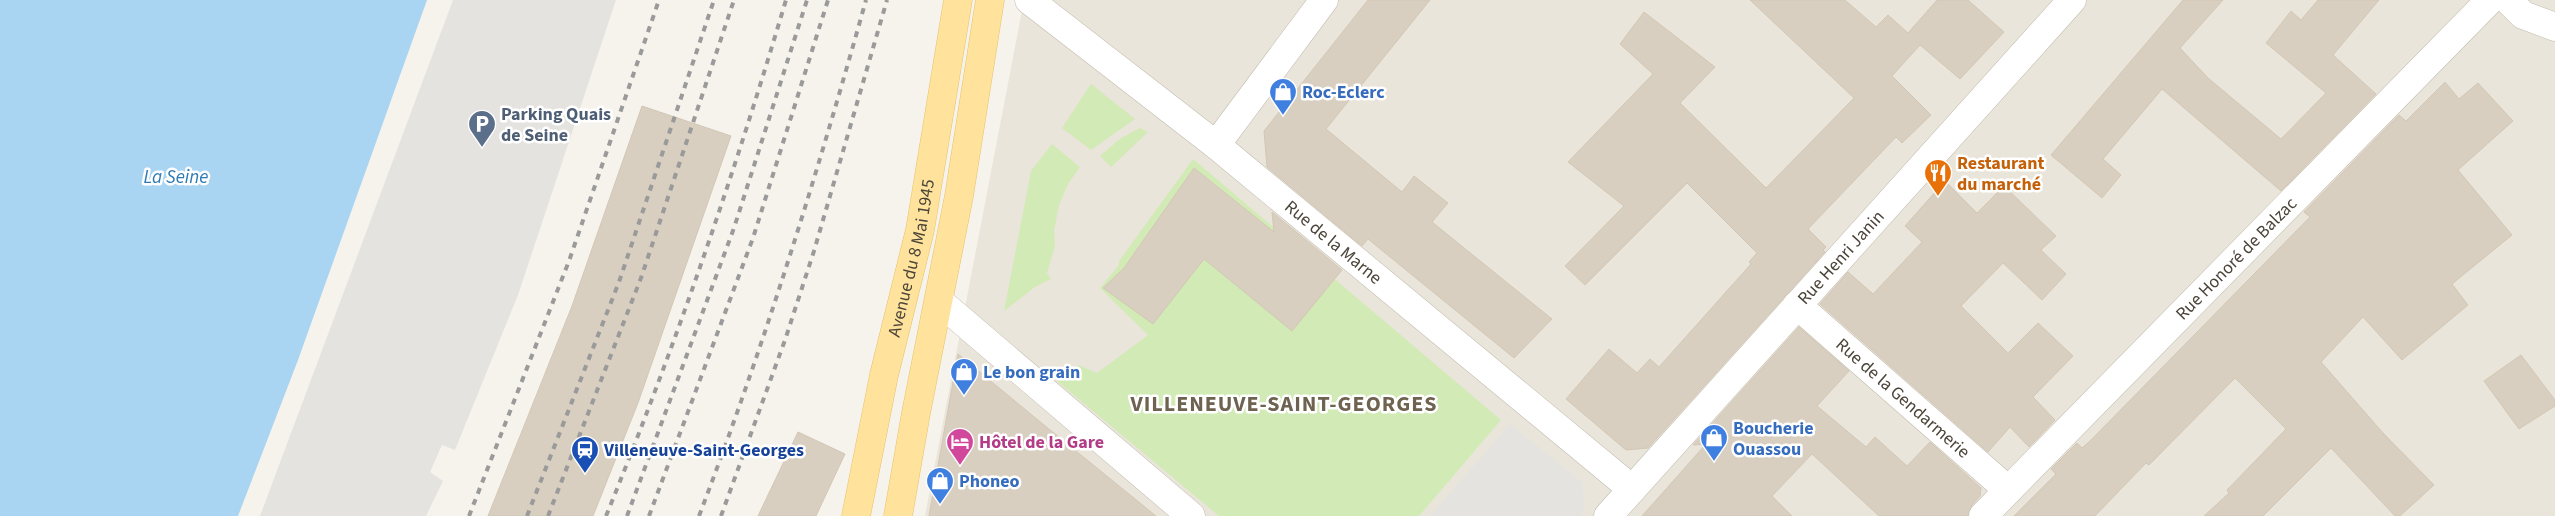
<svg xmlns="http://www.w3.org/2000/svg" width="2555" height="516" font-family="'Source Sans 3',sans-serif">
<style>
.residential{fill:#eae5da}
.green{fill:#d2eab5}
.parking{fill:#e5e3e0}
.water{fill:#a9d4f2}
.building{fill:#d8cfc1;stroke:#d3c7b4}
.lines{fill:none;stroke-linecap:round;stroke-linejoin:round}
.minor-casing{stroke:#c2bbae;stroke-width:29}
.primary-casing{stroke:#e6c16a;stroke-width:29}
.minor{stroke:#fff;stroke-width:28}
.primary{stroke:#ffe39c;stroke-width:28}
.rail{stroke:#9a9a9a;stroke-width:4;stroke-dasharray:6 6;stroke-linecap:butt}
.labels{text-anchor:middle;stroke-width:5;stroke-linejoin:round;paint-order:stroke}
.shop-label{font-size:18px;font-weight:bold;fill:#366cbe;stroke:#fff;text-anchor:start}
.service-label{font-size:18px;font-weight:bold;fill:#4e5e75;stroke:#fff;text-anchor:start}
.food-label{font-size:18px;font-weight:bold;fill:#c56008;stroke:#fff;text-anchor:start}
.street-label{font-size:18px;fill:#4b4439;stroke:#fff}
.hotel-label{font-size:18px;font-weight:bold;fill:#b23c85;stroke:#fff;text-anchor:start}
.transit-label{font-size:18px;font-weight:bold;fill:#164399;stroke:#fff;text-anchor:start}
.water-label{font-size:19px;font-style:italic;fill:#2e7ab2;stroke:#fff}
.district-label{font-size:22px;font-weight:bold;letter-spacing:1px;fill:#6e6250;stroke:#fff}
</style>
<rect width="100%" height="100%" fill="#f6f3ec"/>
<polygon class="residential" points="1024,0 2555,0 2555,516 925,516"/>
<g class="green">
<polygon points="1091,84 1135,119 1091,150 1062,128"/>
<polygon points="1140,128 1148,132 1111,167 1100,156 1121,138"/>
<polygon points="1052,144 1080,167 1068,184 1059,205 1054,231 1055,246 1047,273 1051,279 1035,287 1004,311 1031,171"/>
<polygon points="1193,159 1501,420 1419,516 1219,516 1057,381 1078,365 1097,373 1148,335 1100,288 1119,265 1119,261"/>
</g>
<g class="parking">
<polygon points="453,0 616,0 518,295 455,450 442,445 430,472 443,481 426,516 260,516"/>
<polygon points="1510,424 1583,483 1584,511 1580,516 1430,516"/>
</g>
<polygon class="water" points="0,0 427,0 298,360 238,516 0,516"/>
<g class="building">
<polygon points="1368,0 1430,0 1326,129 1402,192 1414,176 1448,203 1432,222 1552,319 1514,358 1368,239 1362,246 1267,167 1264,131"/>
<polygon points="1750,0 1845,0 1876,27 1888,15 1908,33 1937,0 1968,0 2004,32 1960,79 1920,45 1892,76 1931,115 1902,143 1896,137 1808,229 1826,247 1823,250 1825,252 1648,448 1626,450 1566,399 1609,349 1637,373 1650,359 1659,367 1751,264 1749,262 1757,253 1687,183 1585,285 1565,266 1624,206 1568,162 1653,74 1620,44 1644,12 1715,67 1680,103 1766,188 1854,98"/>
<polygon points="2183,0 2223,0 2180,48 2208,78 2281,139 2326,93 2266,43 2291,11 2301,20 2318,0 2379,0 2333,55 2376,94 2281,191 2162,89 2103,159 2121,175 2102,198 2051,155"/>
<polygon points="2445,82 2459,99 2478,83 2513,121 2458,170 2512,235 2452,284 2468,305 2402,360 2363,317 2321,362 2383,433 2434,485 2400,516 2395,516 2331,448 2263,516 2204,516 2229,493 2227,490 2286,429 2235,378 2149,465 2146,463 2095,516 2014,516 2056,474 2051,469 2077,443 2082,448 2090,441 2310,217 2304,212 2399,115 2406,121"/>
<polygon points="642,106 731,136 638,403 593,516 488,516 572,306"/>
<polygon points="1194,168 1274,232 1272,212 1342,270 1292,331 1204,259 1153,324 1103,288 1124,268"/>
<polygon points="1945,181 1977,213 2004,186 2056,236 2041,250 2066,274 2042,300 2003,263 1961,306 2008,353 2038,323 2073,356 2033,397 2055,420 2029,447 2010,427 1988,452 1820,304 1848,272 1873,294 1922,242 1905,226"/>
<polygon points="1799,327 1849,371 1817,406 1866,447 1875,437 1907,466 1930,442 1981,488 1980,496 1972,505 1968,516 1879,516 1812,454 1772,496 1792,516 1642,516 1706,444 1693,445"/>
<polygon points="958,354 1044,425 1156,516 929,516"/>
<polygon points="2521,355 2555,400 2555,406 2519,429 2484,381"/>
<polygon points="798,432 845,454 816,516 758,516"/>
</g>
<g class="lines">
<defs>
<g id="minor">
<path id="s1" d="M1029 0 1216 145 1632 489"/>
<polyline points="2508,0 2523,15 2555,27"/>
<polyline points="1216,145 1324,0"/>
<polyline points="940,302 1191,516"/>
<path id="s2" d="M1797 305 2008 490"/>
<path id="s3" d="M1608 516 2072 0"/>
<path id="s4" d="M1983 516 2490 0"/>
</g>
<g id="primary">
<path id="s5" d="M856 516 884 375 920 230 958 0"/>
<polyline points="898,516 916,413 959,196 990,0"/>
</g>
</defs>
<use href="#minor" class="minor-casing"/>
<use href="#primary" class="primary-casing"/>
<use href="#minor" class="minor"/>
<use href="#primary" class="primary"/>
<g class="rail">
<polyline points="469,516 569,261 659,0"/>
<polyline points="527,516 619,282 714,0"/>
<polyline points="548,516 641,278 734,0"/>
<path d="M606 516C675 347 734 175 786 0"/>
<polyline points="627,516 734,228 807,0"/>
<polyline points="649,516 753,238 828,0"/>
<path d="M699 516C764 346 817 175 866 0"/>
<polyline points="721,516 785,340 814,251 887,0"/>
</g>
</g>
<defs>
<symbol id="shop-pin" viewBox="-11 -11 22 30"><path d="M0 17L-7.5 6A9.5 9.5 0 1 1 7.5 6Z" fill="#3f7fe0" stroke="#fff"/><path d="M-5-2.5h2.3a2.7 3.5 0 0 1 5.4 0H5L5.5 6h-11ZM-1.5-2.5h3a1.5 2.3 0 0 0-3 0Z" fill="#fff"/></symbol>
<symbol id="parking-pin" viewBox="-11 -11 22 30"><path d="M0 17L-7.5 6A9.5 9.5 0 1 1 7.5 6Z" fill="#5c6f8a" stroke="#fff"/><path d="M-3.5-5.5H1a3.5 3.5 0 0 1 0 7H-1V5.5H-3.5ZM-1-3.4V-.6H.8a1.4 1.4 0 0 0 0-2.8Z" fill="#fff"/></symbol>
<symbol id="restaurant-pin" viewBox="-11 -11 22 30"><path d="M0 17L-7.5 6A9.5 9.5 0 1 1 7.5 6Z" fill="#e8710a" stroke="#fff"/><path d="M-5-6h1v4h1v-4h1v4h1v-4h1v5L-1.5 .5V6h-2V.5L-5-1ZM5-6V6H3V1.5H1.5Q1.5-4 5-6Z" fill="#fff"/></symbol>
<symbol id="hotel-pin" viewBox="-11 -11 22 30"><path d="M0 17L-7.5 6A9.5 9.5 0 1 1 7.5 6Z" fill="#d1479c" stroke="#fff"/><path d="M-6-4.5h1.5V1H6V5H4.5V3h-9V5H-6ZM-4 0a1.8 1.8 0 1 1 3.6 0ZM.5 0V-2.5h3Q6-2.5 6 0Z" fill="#fff"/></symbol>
<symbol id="station-pin" viewBox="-11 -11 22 30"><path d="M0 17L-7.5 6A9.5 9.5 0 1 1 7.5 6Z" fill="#1a4fb4" stroke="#fff"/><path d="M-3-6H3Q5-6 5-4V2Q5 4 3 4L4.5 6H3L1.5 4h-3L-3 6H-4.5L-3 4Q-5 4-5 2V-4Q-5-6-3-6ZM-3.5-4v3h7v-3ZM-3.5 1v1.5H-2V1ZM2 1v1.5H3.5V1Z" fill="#fff"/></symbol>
</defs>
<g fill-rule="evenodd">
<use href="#shop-pin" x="1267" y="76" width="32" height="43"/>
<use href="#parking-pin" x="466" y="108" width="32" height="43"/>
<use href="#restaurant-pin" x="1922" y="157" width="32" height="43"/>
<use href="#shop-pin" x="948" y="356" width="32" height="43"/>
<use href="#shop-pin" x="1698" y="422" width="32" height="43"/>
<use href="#hotel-pin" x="944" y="426" width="32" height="43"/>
<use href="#station-pin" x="569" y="434" width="32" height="43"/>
<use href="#shop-pin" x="924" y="465" width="32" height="43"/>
</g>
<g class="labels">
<g class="shop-label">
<text x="1302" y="98">Roc-Eclerc</text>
<text x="983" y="378">Le bon grain</text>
<text x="1733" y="434">Boucherie<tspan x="1733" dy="21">Ouassou</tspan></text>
<text x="959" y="487">Phoneo</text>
</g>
<g class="service-label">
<text x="501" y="120">Parking Quais<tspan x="501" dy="21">de Seine</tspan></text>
</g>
<g class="food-label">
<text x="1957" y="169">Restaurant<tspan x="1957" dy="21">du marché</tspan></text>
</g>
<g class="street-label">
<text dy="6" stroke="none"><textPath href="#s1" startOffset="389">Rue de la Marne</textPath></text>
<text dy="6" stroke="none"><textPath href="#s3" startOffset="348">Rue Henri Janin</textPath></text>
<text dy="6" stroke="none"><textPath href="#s4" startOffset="361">Rue Honoré de Balzac</textPath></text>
<text dy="6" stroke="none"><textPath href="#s5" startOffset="264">Avenue du 8 Mai 1945</textPath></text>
<text dy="6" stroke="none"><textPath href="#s2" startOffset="141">Rue de la Gendarmerie</textPath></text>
</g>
<g class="hotel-label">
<text x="979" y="448">Hôtel de la Gare</text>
</g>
<g class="transit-label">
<text x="604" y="456">Villeneuve-Saint-Georges</text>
</g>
<g class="water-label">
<text x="176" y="183">La Seine</text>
</g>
<g class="district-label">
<text x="1284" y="411">VILLENEUVE-SAINT-GEORGES</text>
</g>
</g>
</svg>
